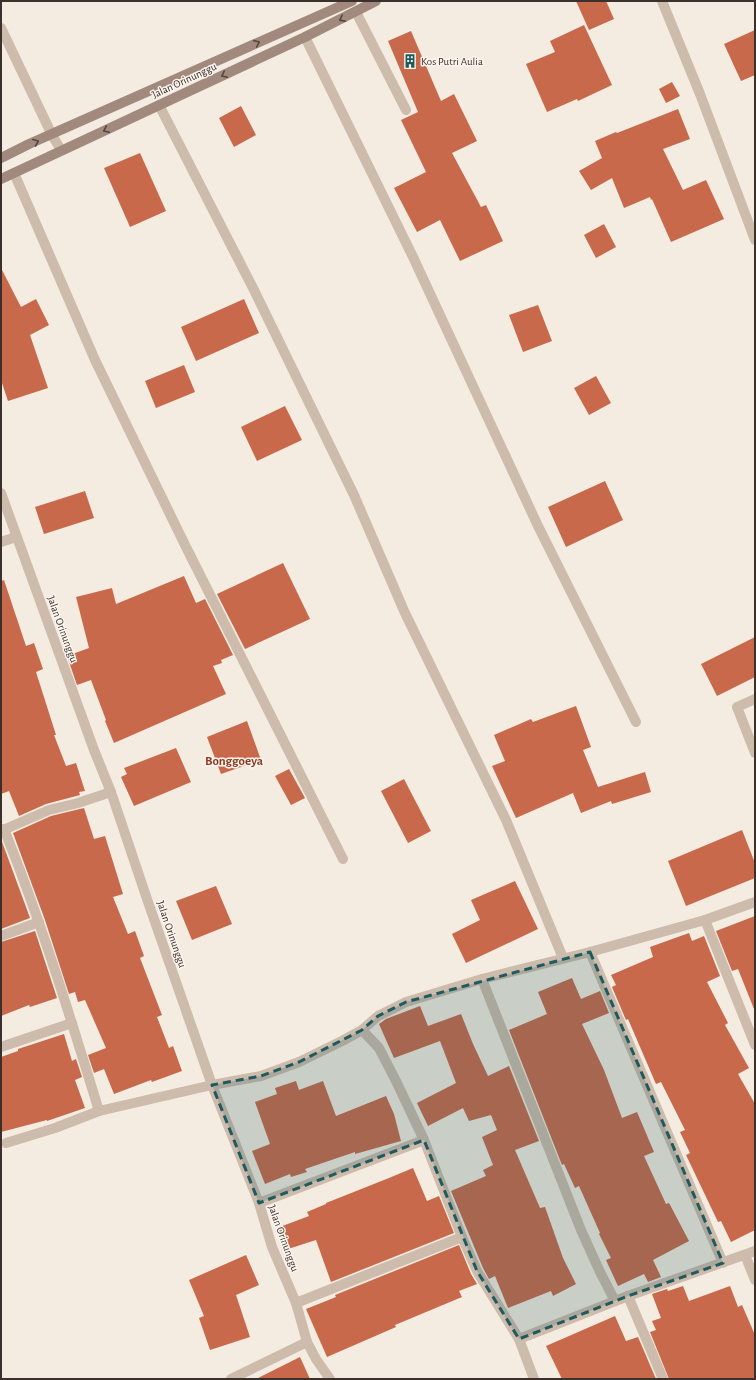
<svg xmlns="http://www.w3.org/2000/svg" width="756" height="1380" font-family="'Alegreya Sans',sans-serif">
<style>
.building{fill:#c8694b}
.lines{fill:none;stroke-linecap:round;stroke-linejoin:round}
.street{stroke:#cdbbac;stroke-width:10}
.secondary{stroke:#a18a7d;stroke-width:10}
.oneway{stroke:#544640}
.marked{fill:#1f5a5e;fill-opacity:0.2;stroke:#1f5a5e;stroke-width:3;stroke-dasharray:8 5;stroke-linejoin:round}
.labels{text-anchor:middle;stroke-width:3;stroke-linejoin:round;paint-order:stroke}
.poi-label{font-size:11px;fill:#3b302b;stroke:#fbf5ee;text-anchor:start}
.street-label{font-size:11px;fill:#3b302b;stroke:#fbf5ee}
.quarter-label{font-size:13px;font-weight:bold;fill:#8c3b22;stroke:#fbf5ee}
</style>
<rect width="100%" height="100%" fill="#f4ebe1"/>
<g class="building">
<polygon points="576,1 606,1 614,19 589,30"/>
<polygon points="584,25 612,85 578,101 577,99 547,112 526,64 555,52 550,41"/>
<polygon points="755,30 755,75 741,81 724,44"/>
<polygon points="411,31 441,101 454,94 477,141 452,153 481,207 486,205 503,241 460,261 440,220 417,232 394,188 426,172 401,120 418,112 388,41"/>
<polygon points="672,82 680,96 666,103 659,89"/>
<polygon points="241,106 256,135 234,147 219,118"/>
<polygon points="678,109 690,139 663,149 683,190 706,180 724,219 671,242 652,199 651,200 650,197 624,208 612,178 591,190 579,171 602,158 595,141 616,132 617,133"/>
<polygon points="140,153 166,211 130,227 104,168"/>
<polygon points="604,224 616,247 596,258 584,235"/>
<polygon points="1,268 21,307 36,299 49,325 30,335 48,388 8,401 1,380"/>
<polygon points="244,299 259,333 196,361 181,327"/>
<polygon points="538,305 552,341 523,352 509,315"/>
<polygon points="184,365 195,392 156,408 145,381"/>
<polygon points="596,376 611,403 589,415 574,388"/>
<polygon points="285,406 302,440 257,461 241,427"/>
<polygon points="605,481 623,520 566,547 548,507"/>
<polygon points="85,491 94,518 44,534 35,507"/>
<polygon points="283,563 310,619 245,649 217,594"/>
<polygon points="184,576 196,603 205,599 233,655 221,660 222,663 213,666 226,694 114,743 105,721 106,720 91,680 77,685 67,656 89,648 76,597 112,588 116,604"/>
<polygon points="4,580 26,646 34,643 43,669 36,672 56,735 54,735 66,766 76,763 85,791 79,792 80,795 46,804 19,816 9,791 1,794 1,581"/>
<polygon points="755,637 755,677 717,696 701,664"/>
<polygon points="576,706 591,747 583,750 598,787 645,772 651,792 612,804 611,801 581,813 573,793 516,818 492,766 505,761 494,735 531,719 533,722"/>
<polygon points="247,721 261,760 221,774 207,737"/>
<polygon points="176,748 191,782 134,806 121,777 127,774 124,768"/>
<polygon points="289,769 305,798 291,805 275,776"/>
<polygon points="404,779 431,831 408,843 381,791"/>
<polygon points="84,808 94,839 105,836 123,894 113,897 128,934 135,931 144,956 140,958 162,1015 157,1017 169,1048 173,1046 182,1071 152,1082 151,1080 114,1094 104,1069 94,1073 88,1055 106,1048 85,1000 78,1002 75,992 69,994 45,920 13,833 51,816"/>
<polygon points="742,830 755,863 755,878 686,906 668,861"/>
<polygon points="1,839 30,918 1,929"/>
<polygon points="515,881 538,929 466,963 452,934 480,920 471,900"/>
<polygon points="216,886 232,924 192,940 176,901"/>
<polygon points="755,916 755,1009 754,1009 738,969 732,971 716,931"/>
<polygon points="35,931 57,998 30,1007 29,1005 1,1016 1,942"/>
<polygon points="689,933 692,941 704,936 720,976 707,982 728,1023 725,1025 749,1068 738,1074 755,1104 755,1230 731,1242 721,1221 718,1222 686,1155 690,1153 680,1132 685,1130 661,1082 656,1084 628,1019 626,1020 612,987 616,985 611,975 653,957 650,947"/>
<polygon points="572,978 581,999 600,991 609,1013 582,1024 604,1070 622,1118 637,1112 654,1152 644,1156 666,1204 669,1203 689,1241 653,1260 661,1277 648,1282 644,1274 618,1286 606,1260 611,1258 599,1234 600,1233 579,1186 575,1188 564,1164 562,1165 509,1030 547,1014 538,992"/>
<polygon points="420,1006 428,1026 461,1014 473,1044 488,1076 509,1066 539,1141 515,1150 540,1208 545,1207 563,1258 576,1284 553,1296 551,1291 508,1308 495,1276 489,1279 483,1268 451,1191 486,1176 483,1170 493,1165 482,1137 497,1130 491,1115 469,1121 463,1108 428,1126 417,1103 456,1083 440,1041 394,1058 379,1024 386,1019"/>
<polygon points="64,1034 72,1061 76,1059 82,1077 75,1080 85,1108 47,1121 47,1120 1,1132 1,1057 18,1051 18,1049"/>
<polygon points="296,1081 299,1090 323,1081 336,1116 386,1096 394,1114 401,1141 355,1154 355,1152 305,1169 307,1172 291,1177 290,1174 265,1184 252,1151 270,1144 255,1102 277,1094 275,1088"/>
<polygon points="413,1168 427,1201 439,1196 454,1233 331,1282 316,1240 285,1250 277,1228 309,1216 307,1212 326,1204 326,1203 389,1178"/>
<polygon points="459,1245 471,1274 477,1284 459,1291 462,1297 395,1325 396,1327 327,1357 306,1309 336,1297 335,1295"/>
<polygon points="246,1255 259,1285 236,1295 250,1337 210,1350 199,1318 204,1316 189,1280"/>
<polygon points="683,1286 689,1301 730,1286 738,1307 742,1305 755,1335 755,1379 669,1379 650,1332 656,1330 652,1321 661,1318 652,1294 667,1289 668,1291"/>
<polygon points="615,1316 626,1341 638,1337 656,1379 562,1379 546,1346"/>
<polygon points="300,1357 310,1379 256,1379"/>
</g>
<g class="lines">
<g class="street">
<polyline points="662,1 700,94 755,240"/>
<polyline points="356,12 406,110"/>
<polyline points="1,28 52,135 61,150"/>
<polyline points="305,37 413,257 538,526 636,722"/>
<polyline points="159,105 254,290 354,495 405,613 506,820 563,958"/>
<polyline points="14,173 95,360 185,545 343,859"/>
<polyline points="1,493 94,750 111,792 147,899 212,1085 259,1203 272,1247 296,1303 307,1342 316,1359 330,1379"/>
<polyline points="1,542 16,537"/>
<polyline points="755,699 737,707 755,753"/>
<path d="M4 829C41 921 70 1016 99 1111L55 1128 6 1143"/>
<polyline points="1,831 49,810 78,803 111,792"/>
<polyline points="705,920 755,1045"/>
<polyline points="1,936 39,922"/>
<polyline points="590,952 723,1263"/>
<polyline points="482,979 581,1230 600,1272 615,1301"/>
<polyline points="362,1030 379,1048 396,1081 424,1140 462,1237 477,1271 519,1339 534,1379"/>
<polyline points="1,1047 72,1023"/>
<polyline points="99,1111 212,1085 261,1076 299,1062 342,1041 362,1030 378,1016 406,1002 482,979 590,952 705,920 755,902"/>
<polyline points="259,1203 424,1140"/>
<polyline points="745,1255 755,1280"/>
<polyline points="628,1296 663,1379"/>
<polyline points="296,1303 462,1237"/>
<polyline points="519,1339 628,1296 755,1251"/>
<polyline points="231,1379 307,1342"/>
</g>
<g class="secondary">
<polyline points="1,158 29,144 352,1"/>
<polyline points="1,179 305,37 376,1"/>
</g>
</g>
<defs><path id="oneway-chevron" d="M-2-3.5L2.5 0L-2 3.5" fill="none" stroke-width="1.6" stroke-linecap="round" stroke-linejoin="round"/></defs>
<g class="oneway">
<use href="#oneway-chevron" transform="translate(342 19) rotate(154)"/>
<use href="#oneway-chevron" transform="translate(257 43) rotate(-24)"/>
<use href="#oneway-chevron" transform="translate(224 75) rotate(155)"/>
<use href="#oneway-chevron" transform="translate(106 130) rotate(155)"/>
<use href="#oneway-chevron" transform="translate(36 142) rotate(-23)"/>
</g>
<path class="marked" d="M590 952 723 1263 628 1296 519 1339 477 1271 424 1140 259 1203 212 1085 261 1076 299 1062 362 1030 378 1016 406 1002Z"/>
<defs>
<symbol id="building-bare" viewBox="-9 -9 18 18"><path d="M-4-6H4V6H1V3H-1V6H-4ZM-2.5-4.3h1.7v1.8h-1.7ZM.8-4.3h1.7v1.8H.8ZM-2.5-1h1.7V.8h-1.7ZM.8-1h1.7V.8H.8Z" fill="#1f5a5e" stroke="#fbf5ee" stroke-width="2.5" paint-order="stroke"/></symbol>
</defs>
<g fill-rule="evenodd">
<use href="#building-bare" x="400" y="51" width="20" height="20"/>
</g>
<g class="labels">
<g class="poi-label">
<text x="421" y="65">Kos Putri Aulia</text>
</g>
<g class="street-label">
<text transform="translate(184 80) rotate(-25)" y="4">Jalan Orinunggu</text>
<text transform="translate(63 629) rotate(70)" y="4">Jalan Orinunggu</text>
<text transform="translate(172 934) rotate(71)" y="4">Jalan Orinunggu</text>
<text transform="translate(284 1238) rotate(70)" y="4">Jalan Orinunggu</text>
</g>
<g class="quarter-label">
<text x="234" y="765">Bonggoeya</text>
</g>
</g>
<rect width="756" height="1380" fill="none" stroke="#3b302b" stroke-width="4"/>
</svg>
